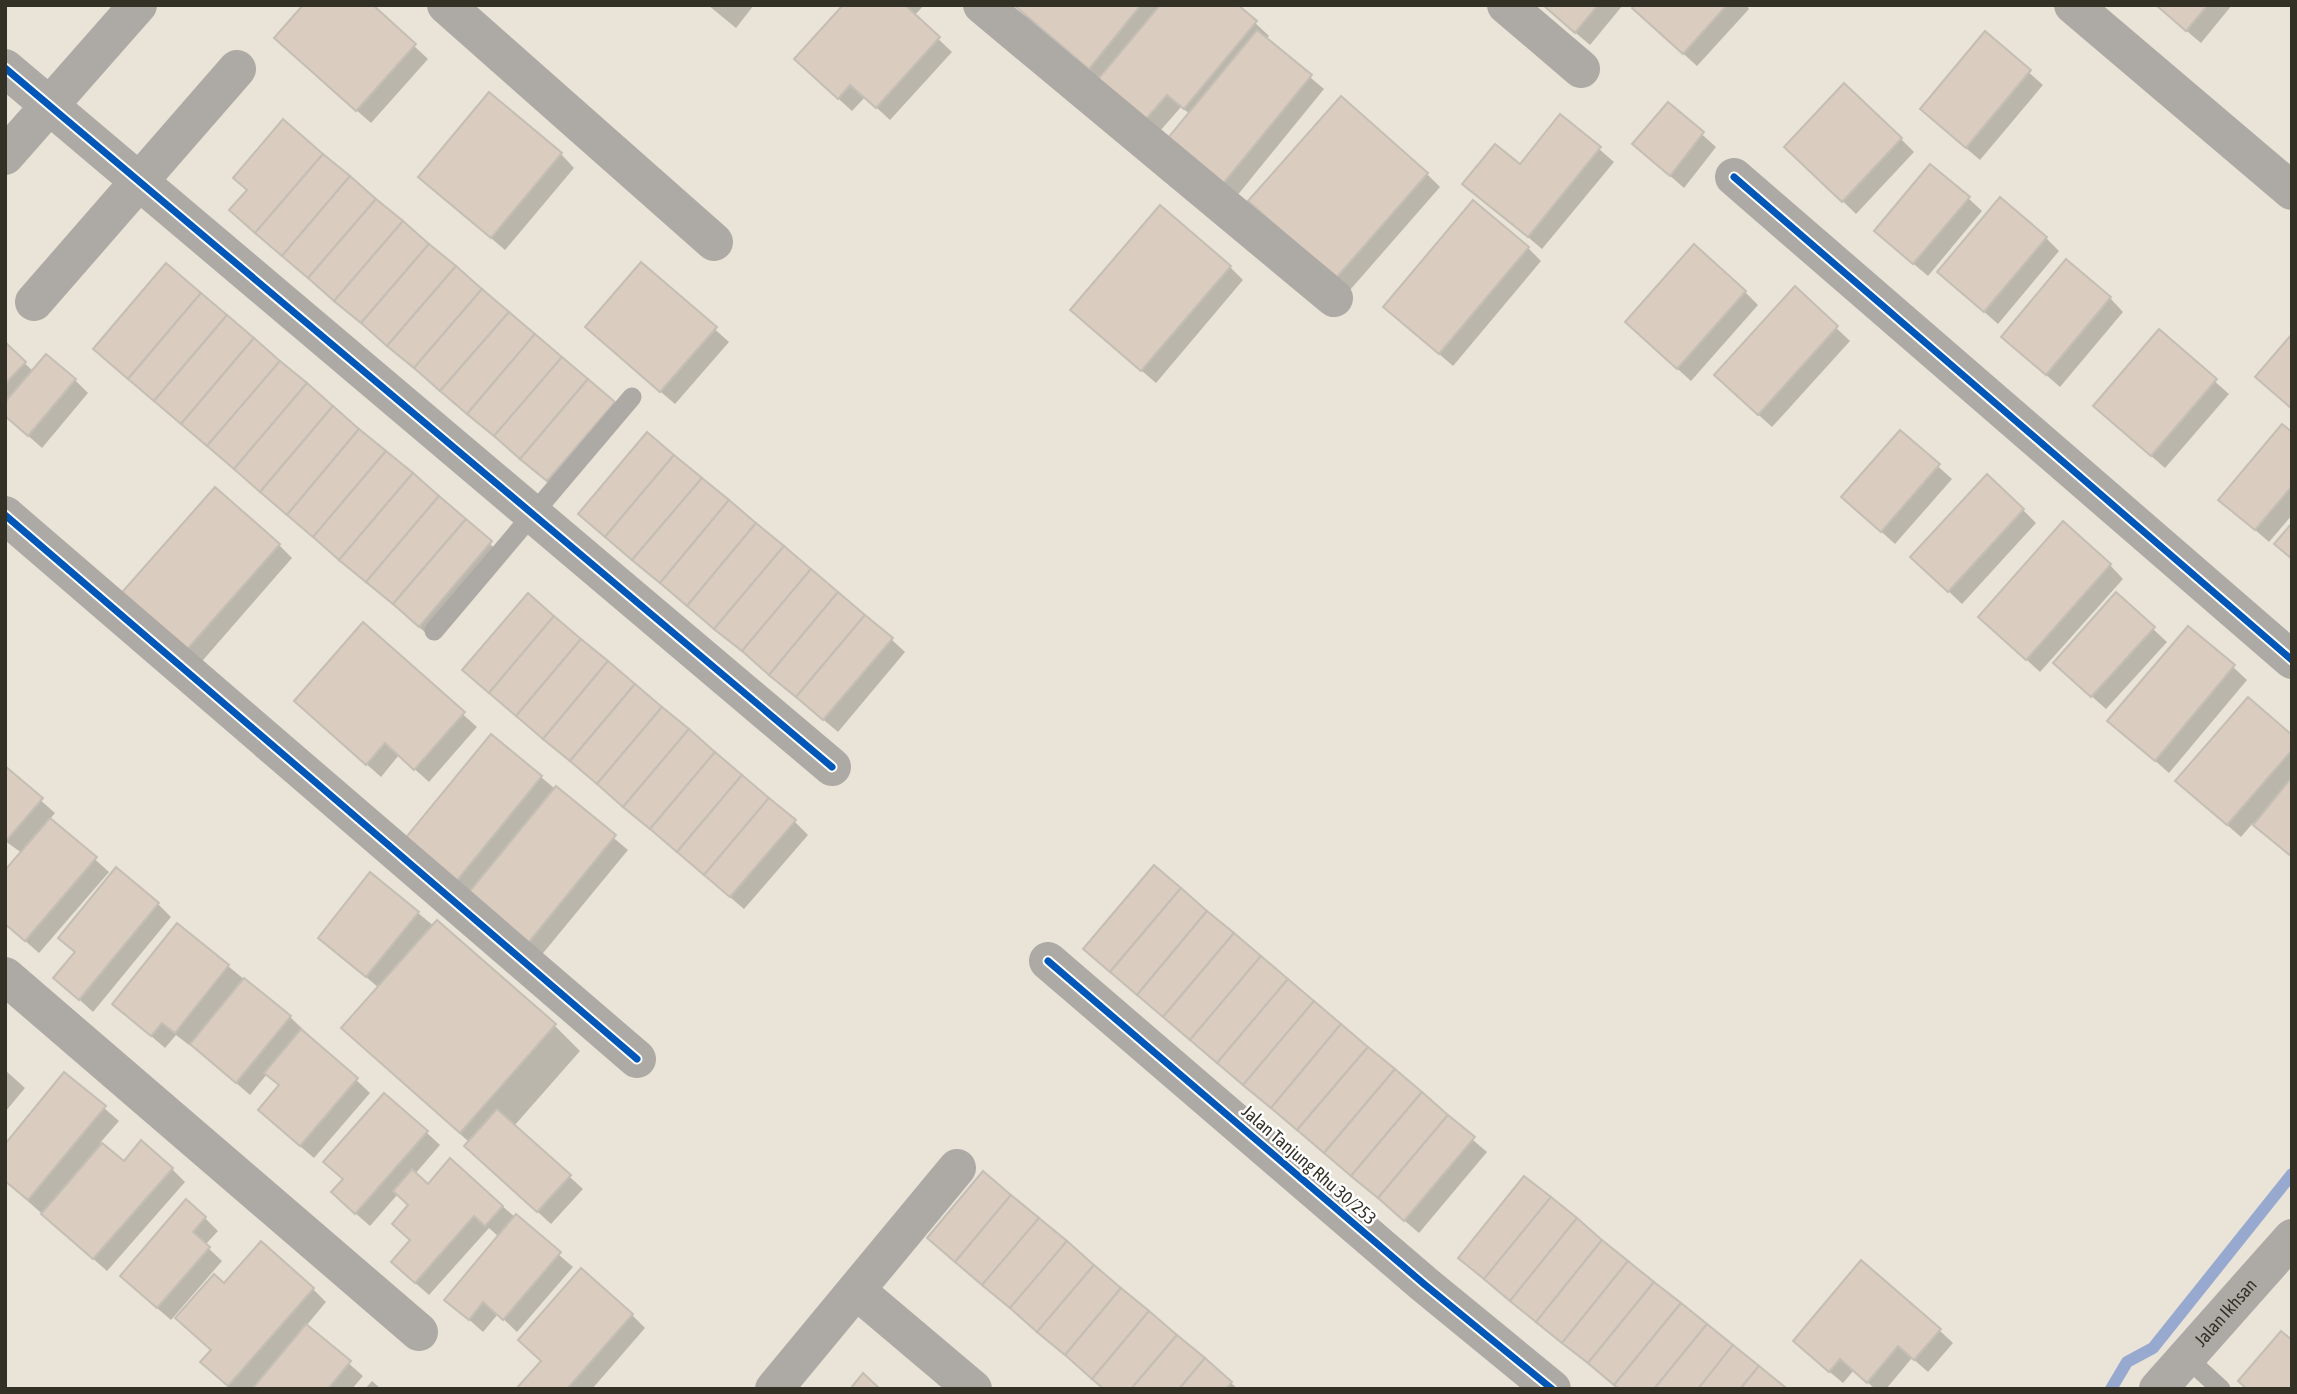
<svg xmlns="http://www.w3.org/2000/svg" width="2297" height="1394" font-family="'Asap Condensed',sans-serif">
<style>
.shadow{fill:#0003}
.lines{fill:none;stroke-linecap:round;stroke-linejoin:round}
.stream{stroke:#97a9cf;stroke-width:12}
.building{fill:#daccbe;stroke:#c5beb5;stroke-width:2}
.lane{stroke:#ada9a5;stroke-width:19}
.street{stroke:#ada9a5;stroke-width:38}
.cycleway-casing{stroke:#fff;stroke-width:11}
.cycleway{stroke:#0057b8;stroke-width:7}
.labels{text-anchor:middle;stroke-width:5;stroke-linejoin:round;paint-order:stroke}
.street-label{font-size:18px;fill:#333026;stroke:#fff}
</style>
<rect width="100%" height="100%" fill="#e9e4d7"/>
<g class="shadow">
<polygon points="370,5 428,59 371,123 289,51"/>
<polygon points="708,5 754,5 736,28"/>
<polygon points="845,5 924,5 914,16 952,52 890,120 865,97 852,111 809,72"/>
<polygon points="1016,5 1236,5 1269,36 1266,40 1324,89 1236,197 1183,152 1190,114 1181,107 1160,131 1028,20"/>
<polygon points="1543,5 1623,5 1590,45"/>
<polygon points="1636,5 1746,5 1749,9 1697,66 1647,21"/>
<polygon points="2156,5 2232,5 2201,43"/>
<polygon points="1985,34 2043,85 1980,160 1935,122"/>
<polygon points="1668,104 1716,147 1684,188 1634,144"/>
<polygon points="1561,116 1614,162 1542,249 1465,184 1520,167"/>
<polygon points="1901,139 1914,152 1856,214 1787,147"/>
<polygon points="561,154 574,168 505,250 420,177"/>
<polygon points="1427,174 1440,187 1350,290 1264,214"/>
<polygon points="248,191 613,403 627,417 561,493 244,224 231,210"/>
<polygon points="1968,198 1982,211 1928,276 1890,244"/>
<polygon points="2046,238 2059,251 1998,324 1939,272"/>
<polygon points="1528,248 1541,261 1453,366 1385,307"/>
<polygon points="642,264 729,342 675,404 600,340"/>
<polygon points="166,266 504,556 433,639 109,362"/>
<polygon points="1230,267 1243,280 1156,383 1086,323"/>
<polygon points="1795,289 1850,341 1772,427 1729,388"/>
<polygon points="1745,292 1758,305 1691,381 1640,335"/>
<polygon points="2110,298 2123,312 2060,387 2003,337"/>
<polygon points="2159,332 2229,394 2165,468 2109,419"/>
<polygon points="5,345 33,371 75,380 88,393 42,448 5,415"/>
<polygon points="1900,432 1952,479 1895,544 1857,510"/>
<polygon points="2292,434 2292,515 2269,542 2221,500"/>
<polygon points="2023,510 2036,523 1962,604 1926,570"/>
<polygon points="580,514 891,639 905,652 838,732"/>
<polygon points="279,545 292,558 197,667 133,611"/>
<polygon points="2110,565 2123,579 2040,672 1994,630"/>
<polygon points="2116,595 2167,642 2106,709 2069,676"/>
<polygon points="363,625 477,727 429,782 399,755 381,777 310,714"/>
<polygon points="2233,667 2247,680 2169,773 2110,721"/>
<polygon points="478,683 794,821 808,835 744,909"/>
<polygon points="2292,737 2292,857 2253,823 2241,837 2191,794"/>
<polygon points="5,769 55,813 50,819 109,872 39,953 5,923 22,853 5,841"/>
<polygon points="541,777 628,850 539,958 419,854"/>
<polygon points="1154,867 1487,1152 1419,1233 1085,949"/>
<polygon points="158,904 171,917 93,1012 56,978 76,954 61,938"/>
<polygon points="418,913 554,1025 580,1051 514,1126 583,1189 551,1224 480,1159 469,1142 343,1028 379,988 320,938"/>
<polygon points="228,966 290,1017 370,1093 314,1158 273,1123 280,1086 268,1073 250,1095 190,1043 189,1045 176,1035 165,1048 114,1004"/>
<polygon points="5,1070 25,1088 5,1112"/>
<polygon points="65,1074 119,1121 100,1143 124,1164 172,1169 185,1182 107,1271 5,1181 5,1146"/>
<polygon points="426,1132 440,1145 415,1174 428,1186 450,1161 573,1267 517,1332 498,1314 483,1332 446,1299 499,1237 489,1228 429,1295 406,1275 411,1241 410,1206 398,1194 370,1226 346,1205"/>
<polygon points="984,1174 1238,1389 1105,1389 929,1238"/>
<polygon points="205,1218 218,1231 205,1245 222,1261 171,1320 135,1289"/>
<polygon points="1460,1258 1783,1389 1618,1389"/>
<polygon points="224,1286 313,1289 326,1302 306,1326 363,1376 352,1389 231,1389 216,1375 213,1351"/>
<polygon points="632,1315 645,1328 592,1389 519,1389"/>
<polygon points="1939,1330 1953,1343 1928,1372 1912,1358 1886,1389 1875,1389 1854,1370 1843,1383 1808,1354"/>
<polygon points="372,1381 381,1389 365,1389"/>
</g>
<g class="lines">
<polyline class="stream" points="2111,1389 2127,1362 2153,1348 2292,1174"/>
</g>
<g class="building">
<polygon points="303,5 373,5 416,44 356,111 274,38"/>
<polygon points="843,5 905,5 940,37 876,108 850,85 838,99 794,59"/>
<polygon points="1014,5 1141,5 1089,69"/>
<polygon points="1160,5 1238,5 1257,21 1184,109 1167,95 1146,119 1098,79"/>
<polygon points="1543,5 1598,5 1575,33"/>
<polygon points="1634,5 1727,5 1683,54 1632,8"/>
<polygon points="2156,5 2208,5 2186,31"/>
<polygon points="1257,30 1312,75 1222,185 1167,139"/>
<polygon points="1985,31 2031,70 1966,148 1920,109"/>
<polygon points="1844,83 1902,138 1842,202 1784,147"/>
<polygon points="489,92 562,153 491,238 418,177"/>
<polygon points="1341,96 1428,173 1336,278 1248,201"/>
<polygon points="1668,102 1704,132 1670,176 1632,144"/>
<polygon points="1560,114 1601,147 1528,237 1462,184 1495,144 1520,164"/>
<polygon points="283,119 323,154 255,233 229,210 247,190 233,178"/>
<polygon points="323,154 350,176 282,256 255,233"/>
<polygon points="1930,164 1970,197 1913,264 1874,231"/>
<polygon points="350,176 376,199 308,278 282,256"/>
<polygon points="2000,197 2047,237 1984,312 1937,272"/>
<polygon points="376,199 403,221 334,301 308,278"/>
<polygon points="1473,200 1529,247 1439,354 1383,307"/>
<polygon points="1160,205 1231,266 1141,371 1070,310"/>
<polygon points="403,221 429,244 361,323 334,301"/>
<polygon points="429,244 456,266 387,346 361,323"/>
<polygon points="1694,244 1746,291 1677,369 1625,322"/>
<polygon points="2066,259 2111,297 2046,375 2001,337"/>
<polygon points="641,262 717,327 660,392 585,327"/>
<polygon points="166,263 201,293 128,379 93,349"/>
<polygon points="456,266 482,289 414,368 387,346"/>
<polygon points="1795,286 1838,326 1758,415 1714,375"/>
<polygon points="482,289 509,312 440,391 414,368"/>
<polygon points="201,293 227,315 154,401 128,379"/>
<polygon points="509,312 535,334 467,414 440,391"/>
<polygon points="227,315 254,338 181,424 154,401"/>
<polygon points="2159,329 2217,379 2151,456 2093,406"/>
<polygon points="535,334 562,357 494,436 467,414"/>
<polygon points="2292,334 2292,409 2255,377"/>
<polygon points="254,338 280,361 207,446 181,424"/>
<polygon points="5,342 26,362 5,384"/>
<polygon points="46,354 76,379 28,436 5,416 5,402"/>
<polygon points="562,357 588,379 520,459 494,436"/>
<polygon points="280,361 307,383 234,469 207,446"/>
<polygon points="588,379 615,402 547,481 520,459"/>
<polygon points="307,383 333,406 260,492 234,469"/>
<polygon points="333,406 359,429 287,515 260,492"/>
<polygon points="2282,424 2292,432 2292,486 2255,530 2218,500"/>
<polygon points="359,429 386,451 313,537 287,515"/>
<polygon points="1900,430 1940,464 1881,532 1841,497"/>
<polygon points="647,432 674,455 605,537 578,514"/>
<polygon points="386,451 413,473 339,560 313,537"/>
<polygon points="674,455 702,478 632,560 605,537"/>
<polygon points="413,473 439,496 366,582 339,560"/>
<polygon points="1987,474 2024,509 1948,592 1910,557"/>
<polygon points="702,478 729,500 660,583 632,560"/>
<polygon points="215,487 280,544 182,655 117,598"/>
<polygon points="439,496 466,519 393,604 366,582"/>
<polygon points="729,500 756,523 687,606 660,583"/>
<polygon points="466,519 492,541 419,627 393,604"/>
<polygon points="2063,521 2111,564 2026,660 1978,617"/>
<polygon points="756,523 784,546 714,629 687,606"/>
<polygon points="2292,523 2292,559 2274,544"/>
<polygon points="784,546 811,569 742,651 714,629"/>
<polygon points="811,569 838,592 769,675 742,651"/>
<polygon points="838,592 865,615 796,697 769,675"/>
<polygon points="2116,592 2155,627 2091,697 2053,663"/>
<polygon points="528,593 554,616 489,693 462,670"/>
<polygon points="865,615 893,638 823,720 796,697"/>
<polygon points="554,616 581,639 516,716 489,693"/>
<polygon points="363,622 465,712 414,770 385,743 366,765 294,701"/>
<polygon points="2188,626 2235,665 2155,761 2107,721"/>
<polygon points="581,639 608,661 543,739 516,716"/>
<polygon points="608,661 635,684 570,761 543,739"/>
<polygon points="635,684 662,707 597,784 570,761"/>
<polygon points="2248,697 2292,735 2292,750 2227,825 2175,781"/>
<polygon points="662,707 689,729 623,807 597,784"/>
<polygon points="689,729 715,752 650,829 623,807"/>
<polygon points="491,734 542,776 455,883 403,841"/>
<polygon points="715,752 742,775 677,852 650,829"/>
<polygon points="5,766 43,798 7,840 5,839"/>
<polygon points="742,775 769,798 704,875 677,852"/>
<polygon points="2292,777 2292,857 2253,825"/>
<polygon points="556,786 616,835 525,947 465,897"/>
<polygon points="769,798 796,820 730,897 704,875"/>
<polygon points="50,818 97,857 25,941 5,924 5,870"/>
<polygon points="1154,865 1181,888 1110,972 1083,949"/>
<polygon points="116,867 159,903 79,1000 53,978 75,952 58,938"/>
<polygon points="370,872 419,912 366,977 318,938"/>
<polygon points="1181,888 1207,911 1137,995 1110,972"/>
<polygon points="1207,911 1234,933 1163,1017 1137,995"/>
<polygon points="437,920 556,1024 460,1133 341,1028"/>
<polygon points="177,923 229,965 175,1033 162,1023 151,1036 112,1004"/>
<polygon points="1234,933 1261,956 1190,1040 1163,1017"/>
<polygon points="1261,956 1288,979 1217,1063 1190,1040"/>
<polygon points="244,978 291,1016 236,1083 190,1044"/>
<polygon points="1288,979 1314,1001 1243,1085 1217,1063"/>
<polygon points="1314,1001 1341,1024 1271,1108 1243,1085"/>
<polygon points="1341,1024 1368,1047 1297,1130 1271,1108"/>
<polygon points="301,1029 358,1078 300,1146 258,1110 279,1085 264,1073"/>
<polygon points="1368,1047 1395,1069 1324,1153 1297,1130"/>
<polygon points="1395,1069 1422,1092 1351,1176 1324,1153"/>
<polygon points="64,1072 106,1106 28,1200 5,1181 5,1144"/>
<polygon points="1422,1092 1448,1115 1378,1198 1351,1176"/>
<polygon points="384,1093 428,1131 355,1214 331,1192 343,1179 323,1162"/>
<polygon points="497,1109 571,1175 537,1212 464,1146"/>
<polygon points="1448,1115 1475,1137 1404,1221 1378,1198"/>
<polygon points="141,1140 173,1168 93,1259 41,1214 102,1143 124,1161"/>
<polygon points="450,1158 503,1206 485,1226 474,1216 415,1283 391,1262 410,1240 392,1224 408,1205 393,1191 412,1169 428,1184"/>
<polygon points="983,1171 1011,1195 955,1262 927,1238"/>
<polygon points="1524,1176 1551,1197 1484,1279 1458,1258"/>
<polygon points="1011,1195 1039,1218 982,1285 955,1262"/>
<polygon points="1551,1197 1577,1218 1510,1301 1484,1279"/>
<polygon points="186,1199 206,1217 193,1232 210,1247 157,1308 120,1276"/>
<polygon points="516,1214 561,1252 503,1320 483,1302 469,1320 444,1300"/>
<polygon points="1039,1218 1067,1241 1010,1308 982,1285"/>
<polygon points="1577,1218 1602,1240 1536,1322 1510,1301"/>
<polygon points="1602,1240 1628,1261 1562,1343 1536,1322"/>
<polygon points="261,1241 314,1288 228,1386 200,1362 211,1350 175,1318 214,1274 224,1283"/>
<polygon points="1067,1241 1094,1265 1037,1332 1010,1308"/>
<polygon points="1861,1260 1941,1329 1914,1360 1898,1346 1867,1383 1840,1359 1829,1372 1793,1341"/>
<polygon points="1628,1261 1654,1282 1588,1363 1562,1343"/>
<polygon points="1094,1265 1121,1288 1065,1355 1037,1332"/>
<polygon points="581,1268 633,1314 567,1389 516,1389 541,1361 518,1340"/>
<polygon points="1654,1282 1681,1303 1614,1385 1588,1363"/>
<polygon points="1121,1288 1149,1311 1092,1379 1065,1355"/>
<polygon points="1681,1303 1707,1324 1654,1389 1619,1389 1614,1385"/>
<polygon points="1149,1311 1177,1335 1131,1389 1104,1389 1092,1379"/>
<polygon points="306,1324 351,1361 328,1389 252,1389"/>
<polygon points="1707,1324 1733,1345 1698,1389 1654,1389"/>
<polygon points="2281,1331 2292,1340 2292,1389 2247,1389 2238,1381"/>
<polygon points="1177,1335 1205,1358 1179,1389 1131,1389"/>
<polygon points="1733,1345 1759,1366 1740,1389 1698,1389"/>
<polygon points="1205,1358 1232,1382 1226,1389 1179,1389"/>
<polygon points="1759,1366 1785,1387 1784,1389 1740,1389"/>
<polygon points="863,1373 880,1389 850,1389"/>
</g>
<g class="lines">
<g class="lane">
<polyline points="434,631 632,397"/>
<polyline points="2186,1357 2221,1389"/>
</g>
<g class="street">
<polyline points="446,5 714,242"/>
<polyline points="982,5 1334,298"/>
<polyline points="1506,5 1581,69"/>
<polyline points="2073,5 2292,191"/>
<polyline points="5,68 832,767"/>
<polyline points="5,156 138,5"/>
<polyline points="1734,177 2292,660"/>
<polyline points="34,302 237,69"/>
<polyline points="5,515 637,1059"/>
<polyline points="1048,961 1424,1284 1552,1389"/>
<polyline points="5,976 419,1332"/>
<polyline points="857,1291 973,1389"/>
<polyline points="774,1389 957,1168"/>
<path id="s1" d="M2158 1389 2292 1238"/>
</g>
<defs>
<g id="cycleway">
<polyline points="5,68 832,767"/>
<polyline points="1734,177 2292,660"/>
<polyline points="5,515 637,1059"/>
<polyline points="1048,961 1424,1284 1552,1389"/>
</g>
</defs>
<use href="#cycleway" class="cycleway-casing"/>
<use href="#cycleway" class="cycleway"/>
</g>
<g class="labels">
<g class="street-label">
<text transform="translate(1309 1165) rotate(41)" y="6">Jalan Tanjung Rhu 30/253</text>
<text dy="6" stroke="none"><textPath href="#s1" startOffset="102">Jalan Ikhsan</textPath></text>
</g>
</g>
<rect width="2297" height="1394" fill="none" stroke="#333026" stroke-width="14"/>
</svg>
